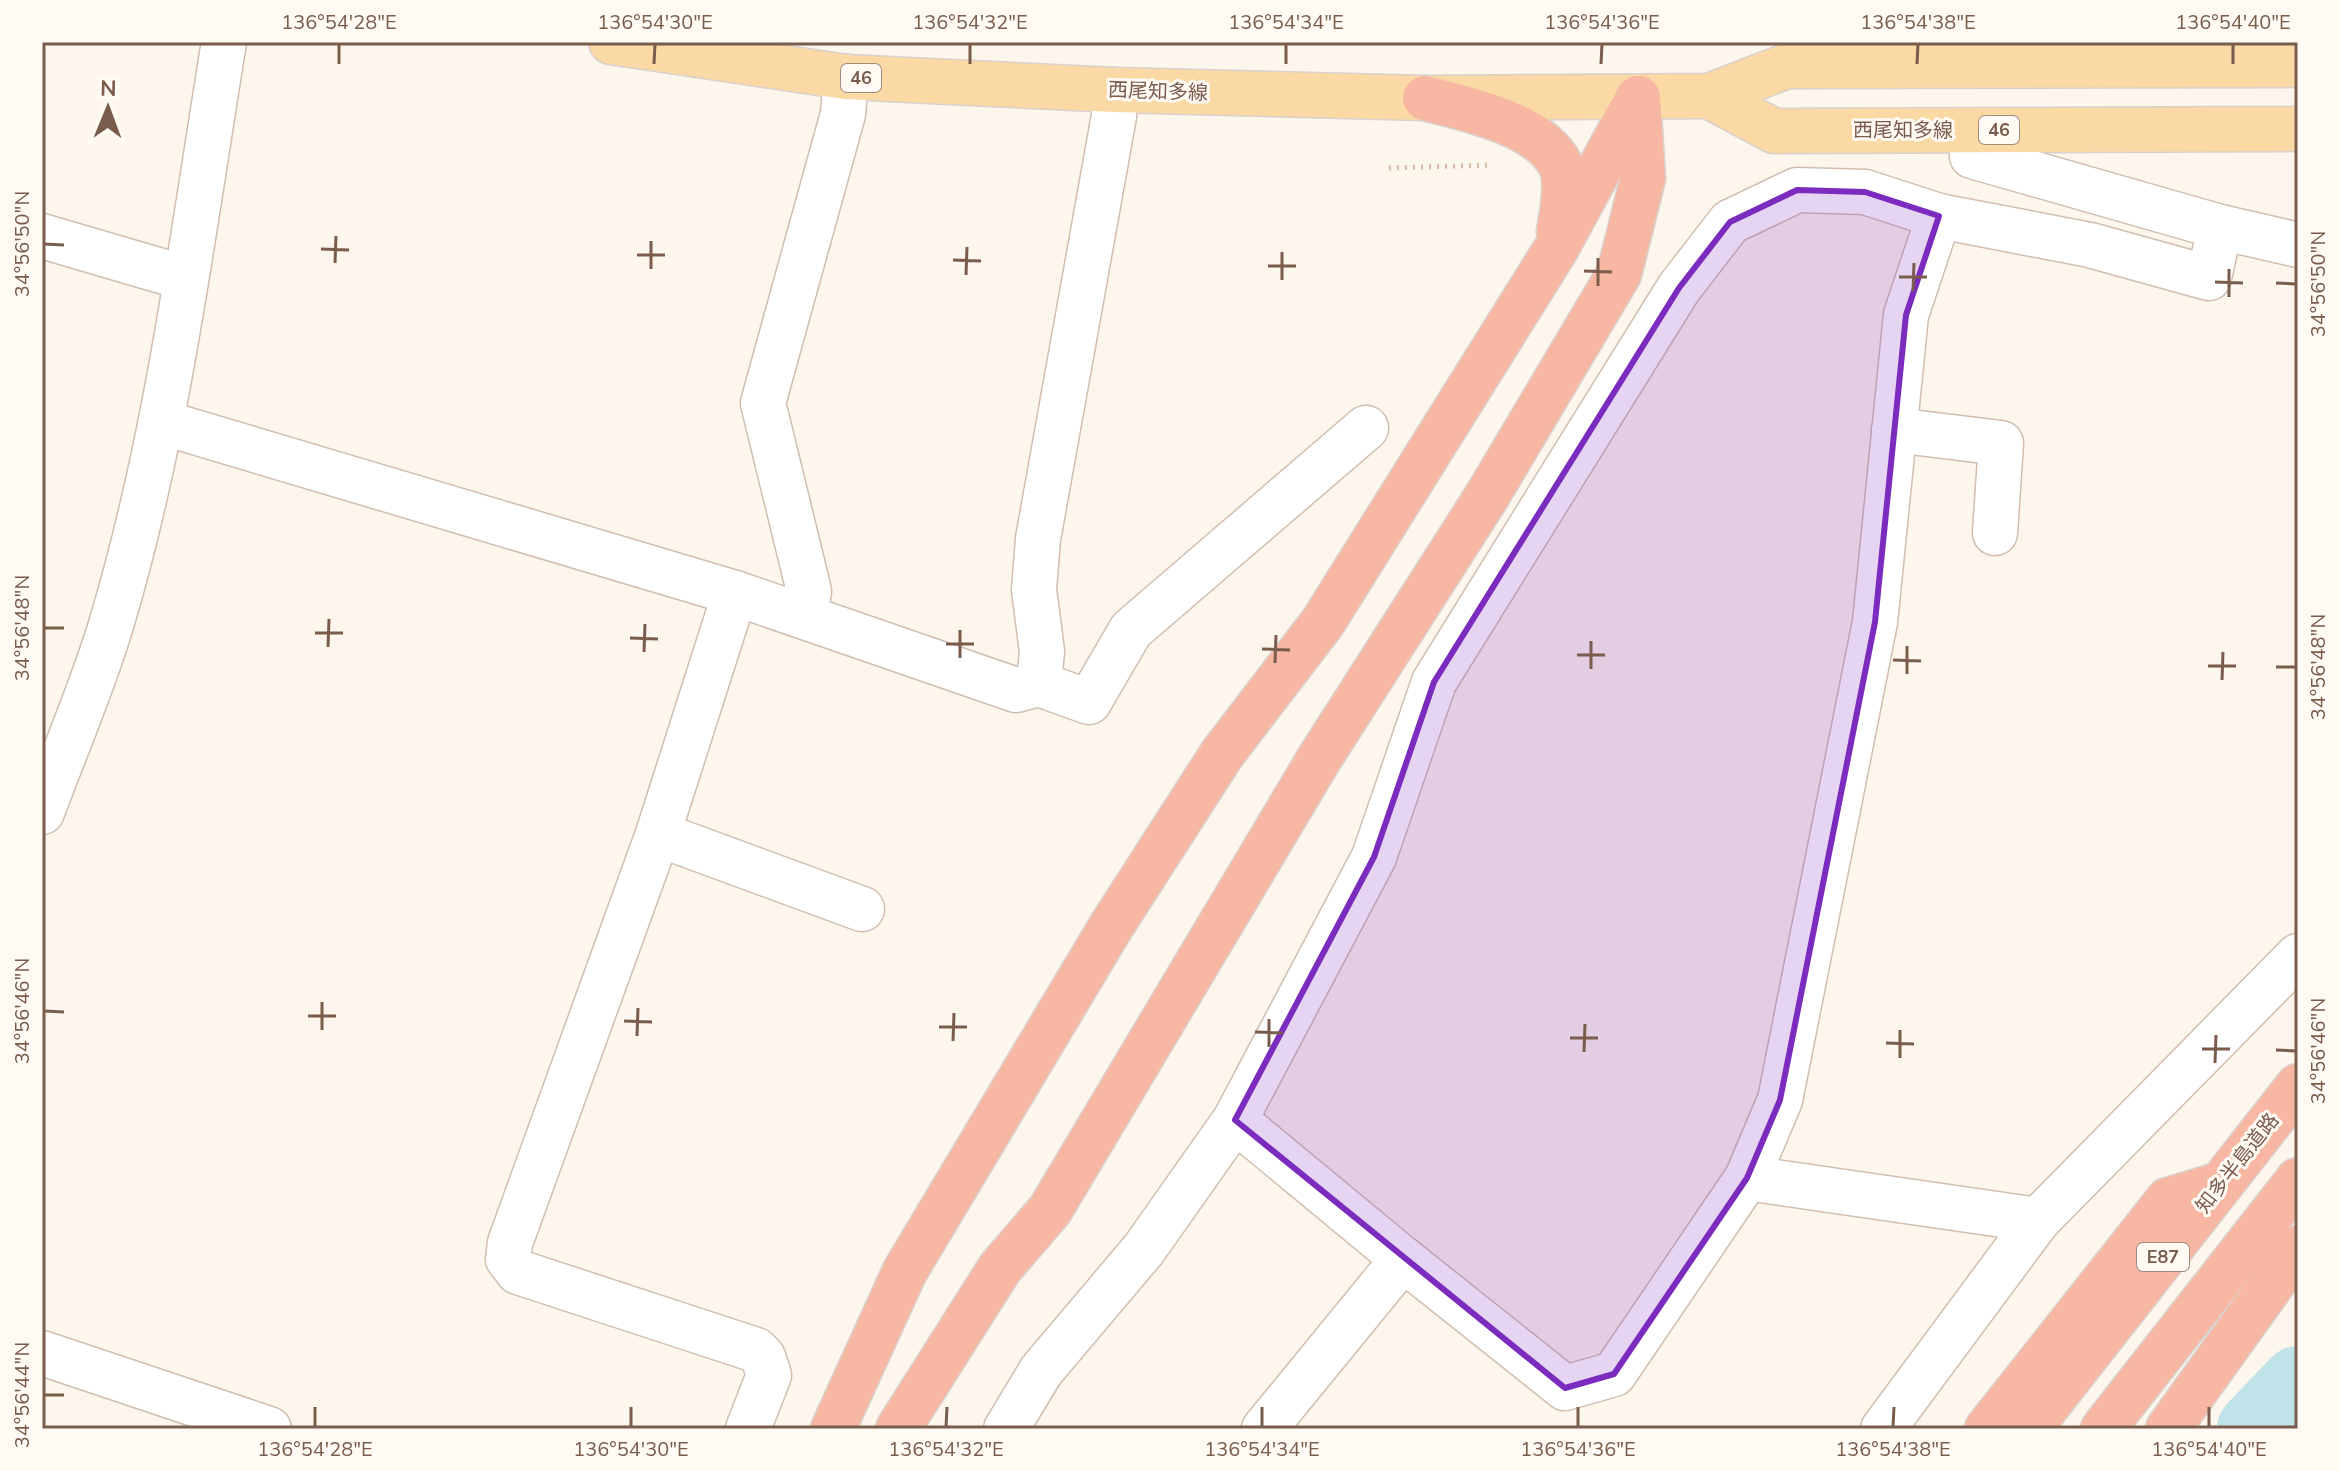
<svg xmlns="http://www.w3.org/2000/svg" width="2340" height="1471" font-family="'Nunito Sans','Noto Sans JP',sans-serif">
<style>
.lines{fill:none;stroke-linecap:round;stroke-linejoin:round}
.river{stroke:#bfe3e8;stroke-width:74}
.minor-casing{stroke:#d1beb0;stroke-width:47}
.tertiary-casing{stroke:#d1beb0;stroke-width:47}
.primary-casing{stroke:#dad1cd;stroke-width:47}
.motorway-casing{stroke:#dad1cd;stroke-width:47}
.path{stroke:#d9b8a5;stroke-width:5;stroke-dasharray:2 6;stroke-linecap:butt}
.minor{stroke:#fff;stroke-width:44}
.tertiary{stroke:#fff;stroke-width:44}
.primary{stroke:#fbd9a5;stroke-width:44}
.motorway{stroke:#f7b7a3;stroke-width:44}
.marked{fill:#7b2cbf;fill-opacity:0.2;stroke:#7b2cbf;stroke-width:6;stroke-linejoin:round}
.ticks{fill:none;stroke:#7a5c4d;stroke-width:3}
.labels{text-anchor:middle;stroke-width:6;stroke-linejoin:round;paint-order:stroke}
.shield{fill:#fffaf3;stroke:#a28b7f;stroke-width:2}
.shield-label{font-size:18px;font-weight:bold;fill:#7a5c4d}
.street-label{font-size:20px;fill:#7a5c4d;stroke:#fffaf3}
.neatline{fill:none;stroke:#7a5c4d;stroke-width:3}
.ticks-label{font-size:20px;text-anchor:middle;fill:#7a5c4d}
</style>
<rect width="100%" height="100%" fill="#fdf6ec"/>
<g class="lines">
<polyline class="river" points="2254,1429 2298,1383"/>
<defs>
<g id="minor">
<polyline points="1972,156 2220,227 2298,245"/>
<polyline points="42,236 185,278"/>
<polyline points="161,422 735,593 1016,690 1039,684 1089,702 1131,630 1366,428"/>
<polyline points="1894,430 2001,443 1995,533"/>
<polyline points="735,593 658,834 510,1243 508,1259 518,1272 756,1350 763,1357 769,1375 748,1429"/>
<polyline points="805,617 809,591 763,403 843,114 846,77"/>
<polyline points="1039,684 1042,651 1034,590 1038,539 1114,116 1115,90"/>
<polyline points="658,834 862,909"/>
<polyline points="1235,1120 1403,1259"/>
<polyline points="1747,1178 2038,1220"/>
<polyline points="42,1353 269,1429"/>
<polyline points="1006,1429 1041,1371 1144,1249 1235,1120 1374,857 1434,682 1679,288 1730,222 1797,190 1865,192 1939,216"/>
<polyline points="1264,1429 1403,1259 1565,1388 1614,1374 1747,1178 1780,1100 1875,622 1906,315 1939,216 2090,245 2209,278 2220,227"/>
<polyline points="1883,1429 2038,1220 2298,956"/>
</g>
<path id="tertiary" d="M42 812C65 750 92 688 111 625 168 435 192 237 224 42"/>
<g id="primary">
<polyline points="611,42 846,77 1115,90 1425,98 1709,96 1787,66 2298,65"/>
<polyline points="1709,96 1774,131 2298,129"/>
</g>
<g id="motorway">
<path d="M1425 98C1465 109 1539 123 1560 164 1569 181 1562 212 1559 231"/>
<polyline points="833,1429 905,1271 1112,925 1222,754 1323,622 1556,249 1638,98"/>
<polyline points="898,1429 1000,1268 1050,1210 1319,759 1487,496 1619,274 1643,178 1638,98"/>
<polyline points="1987,1429 2168,1200 2221,1184"/>
<polyline points="2029,1429 2298,1086"/>
<polyline points="2103,1429 2298,1180"/>
<polyline points="2168,1429 2298,1248"/>
</g>
</defs>
<use href="#minor" class="minor-casing"/>
<use href="#tertiary" class="tertiary-casing"/>
<use href="#primary" class="primary-casing"/>
<use href="#motorway" class="motorway-casing"/>
<polyline class="path" points="1389,168 1492,165"/>
<use href="#minor" class="minor"/>
<use href="#tertiary" class="tertiary"/>
<use href="#primary" class="primary"/>
<use href="#motorway" class="motorway"/>
</g>
<path class="marked" d="M1797 190 1865 192 1939 216 1906 315 1875 622 1780 1100 1747 1178 1614 1374 1565 1388 1235 1120 1374 857 1434 682 1679 288 1730 222Z"/>
<path class="ticks" d="M339 64V44M654 64 655 44M970 64V44M1286 64V44M1601 64 1602 44M1917 64 1918 44M2233 64V44M44 244 64 245M321 249 349 250M637 255H665M953 260 981 261M335 263 336 236M1268 266H1296M651 269V241M1584 271 1612 272M966 275 967 247M1899 277H1927M1282 280V252M2215 282 2243 283M2276 283 2296 284M1598 286V258M1913 291 1914 263M2229 297V269M44 628H64M315 633H343M630 638 658 639M946 644H974M328 647 329 619M1262 649 1290 650M644 652 645 624M1577 655H1605M960 658V630M1893 660 1921 661M1275 663 1276 635M2208 666H2236M2276 667H2296M1591 669V641M1907 674V646M2222 680 2223 652M44 1011 64 1012M308 1016H336M624 1021 652 1022M939 1027H967M322 1030V1002M1255 1032 1283 1033M637 1036 638 1008M1570 1038H1598M953 1041 954 1013M1886 1043 1914 1044M1269 1047V1019M2202 1049H2230M2276 1050 2296 1051M1584 1052 1585 1024M1900 1058V1030M2215 1063 2216 1035M44 1395H64M315 1427V1407M631 1427V1407M946 1427 947 1407M1262 1427V1407M1578 1427V1407M1893 1427 1894 1407M2209 1427V1407"/>
<g class="labels">
<g class="shield">
<rect x="841" y="64" width="40" height="28" rx="6"/>
<rect x="1979" y="116" width="40" height="28" rx="6"/>
<rect x="2137" y="1243" width="52" height="28" rx="6"/>
</g>
<g class="shield-label">
<text x="861" y="84">46</text>
<text x="1999" y="136">46</text>
<text x="2163" y="1263">E87</text>
</g>
<g class="street-label">
<text transform="translate(1158 91) rotate(2)" y="7">西尾知多線</text>
<text x="1903" y="137">西尾知多線</text>
<text transform="translate(2237 1163) rotate(-52)" y="7">知多半島道路</text>
</g>
</g>
<rect width="2340" height="1471" fill="none" stroke="#fffaf3" stroke-width="88"/>
<g transform="translate(108 108) rotate(1)" stroke="#fffaf3" stroke-width="6" paint-order="stroke">
<path d="M0-6L14 30L0 20L-14 30Z" fill="#7a5c4d"/>
<text y="-12" font-size="22" font-weight="bold" text-anchor="middle" fill="#7a5c4d">N</text>
</g>
<rect x="44" y="44" width="2252" height="1383" class="neatline"/>
<g class="ticks-label">
<text x="339" y="29">136°54'28"E</text>
<text x="655" y="29">136°54'30"E</text>
<text x="970" y="29">136°54'32"E</text>
<text x="1286" y="29">136°54'34"E</text>
<text x="1602" y="29">136°54'36"E</text>
<text x="1918" y="29">136°54'38"E</text>
<text x="2233" y="29">136°54'40"E</text>
<text transform="translate(22 244) rotate(-90)" y="7">34°56'50"N</text>
<text transform="translate(2318 284) rotate(-90)" y="7">34°56'50"N</text>
<text transform="translate(22 628) rotate(-90)" y="7">34°56'48"N</text>
<text transform="translate(2318 667) rotate(-90)" y="7">34°56'48"N</text>
<text transform="translate(22 1011) rotate(-90)" y="7">34°56'46"N</text>
<text transform="translate(2318 1051) rotate(-90)" y="7">34°56'46"N</text>
<text transform="translate(22 1395) rotate(-90)" y="7">34°56'44"N</text>
<text x="315" y="1456">136°54'28"E</text>
<text x="631" y="1456">136°54'30"E</text>
<text x="946" y="1456">136°54'32"E</text>
<text x="1262" y="1456">136°54'34"E</text>
<text x="1578" y="1456">136°54'36"E</text>
<text x="1893" y="1456">136°54'38"E</text>
<text x="2209" y="1456">136°54'40"E</text>
</g>
</svg>
